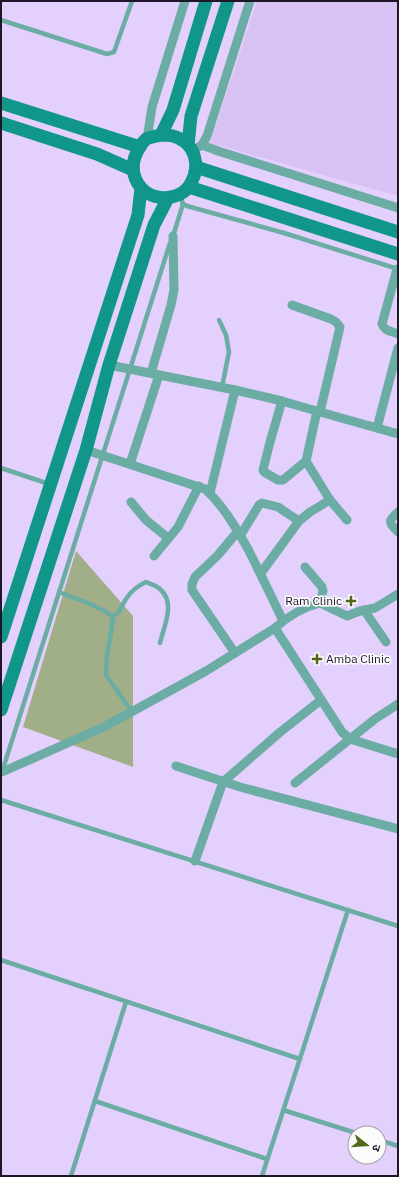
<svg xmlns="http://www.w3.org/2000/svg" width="399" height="1177" font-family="'IBM Plex Sans','Noto Sans Devanagari',sans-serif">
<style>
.built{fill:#d8c2f4}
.green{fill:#a0af87}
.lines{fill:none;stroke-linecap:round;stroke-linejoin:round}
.lane{stroke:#6bada4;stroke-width:4.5}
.street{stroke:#6bada4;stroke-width:9}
.secondary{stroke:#11968a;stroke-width:13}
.poi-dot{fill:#506818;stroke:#fbfbfb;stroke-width:1.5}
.labels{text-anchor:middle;stroke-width:3.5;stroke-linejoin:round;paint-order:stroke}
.poi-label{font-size:12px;fill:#1f162a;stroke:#fbfbfb;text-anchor:end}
</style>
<rect width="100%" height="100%" fill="#e4d0fd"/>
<polygon class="built" points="257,1 398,1 398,196 210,143"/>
<polygon class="green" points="76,551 133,616 133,767 23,727"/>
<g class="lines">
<g class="lane">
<polyline points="1,20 107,54 114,52 132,1"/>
<polyline points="180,195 183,204 187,206 284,233 398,269"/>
<polyline points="173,236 183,204"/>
<polyline points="219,320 226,335 229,352 222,387"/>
<polyline points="1,468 49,484"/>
<path d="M59 592C71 597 102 607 110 615 113 617 112 617 113 620L107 655 106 675 132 712"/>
<path d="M112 617C121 612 121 607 126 599 131 591 137 586 146 582 150 584 157 586 160 589 176 603 164 626 160 643"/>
<polyline points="2,772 170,243"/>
<polyline points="1,800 398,926"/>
<polyline points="1,960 300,1059"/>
<polyline points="95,1101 267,1159"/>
<polyline points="283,1110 356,1133"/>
<polyline points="379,1140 398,1146"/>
<polyline points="71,1176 126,1002"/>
<polyline points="262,1176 348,910"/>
</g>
<g class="street">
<polyline points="147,139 152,107 185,1"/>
<polyline points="202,145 218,151 398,208"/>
<polyline points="197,148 202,145 207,136 250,1"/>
<path d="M397 269 382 324C385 332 392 331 398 334"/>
<polyline points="292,305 331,319 336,322 340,327 320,412"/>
<polyline points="109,365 235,390 282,401 320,412 398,434"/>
<polyline points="151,373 171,305 174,290 173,236"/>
<polyline points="282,401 270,442 263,470 264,472 278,480 283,480 306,461 317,411"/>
<polyline points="377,428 398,348"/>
<path d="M86 450 205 489C223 505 236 528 248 549 260 573 272 597 283 621"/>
<polyline points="306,461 330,500 347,520"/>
<polyline points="130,464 159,375"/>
<polyline points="210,493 235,390"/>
<polyline points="131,502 146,520 168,538"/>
<path d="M398 512C387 522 389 522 398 532"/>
<polyline points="240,536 259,505 262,503 278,507 299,521"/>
<polyline points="154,556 178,527 199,486"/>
<polyline points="305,567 322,587 323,591 320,603"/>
<polyline points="261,573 299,521 310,512 330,500"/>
<polyline points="364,610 386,642"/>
<polyline points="275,628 342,732 350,739 398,754"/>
<polyline points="235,653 192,590 192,584 195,577 218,555 238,531"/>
<polyline points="176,766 240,787 398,829"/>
<path d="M2 772 104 727 206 671 275 628C287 617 304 607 320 603L347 616 360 611 375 608 398 594"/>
<polyline points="295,783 375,719 398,704"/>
<polyline points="195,861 223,782 279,733 321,700"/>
</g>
<g class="secondary">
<polyline points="1,103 140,147"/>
<polyline points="1,123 97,154 133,170"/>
<path d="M161 135C165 135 169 135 173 136 195 142 201 165 191 183 188 189 182 194 175 196 147 205 124 178 137 152 139 147 143 142 146 139 150 137 157 136 161 135Z"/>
<polyline points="161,135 173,110 206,1"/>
<polyline points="188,145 191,116 228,1"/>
<polyline points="196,167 398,232"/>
<polyline points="189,187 398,254"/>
<polyline points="1,637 138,215 141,188"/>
<polyline points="1,710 86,450 109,365 154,225 168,198"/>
</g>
</g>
<g class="poi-dot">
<path d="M349 595h4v4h4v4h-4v4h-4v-4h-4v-4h4z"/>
<path d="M315 653h4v4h4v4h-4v4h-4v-4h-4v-4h4z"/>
</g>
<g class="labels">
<g class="poi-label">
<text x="342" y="605">Ram Clinic</text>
<text x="326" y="663" text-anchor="start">Amba Clinic</text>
</g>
</g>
<rect width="399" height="1177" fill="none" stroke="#1f162a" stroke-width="4"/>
<g transform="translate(367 1145) rotate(107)"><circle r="19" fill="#fbfbfb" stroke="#a39fa7"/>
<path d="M0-3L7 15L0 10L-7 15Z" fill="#506818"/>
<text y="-6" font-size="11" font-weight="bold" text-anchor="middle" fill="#1f162a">उ</text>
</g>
</svg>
